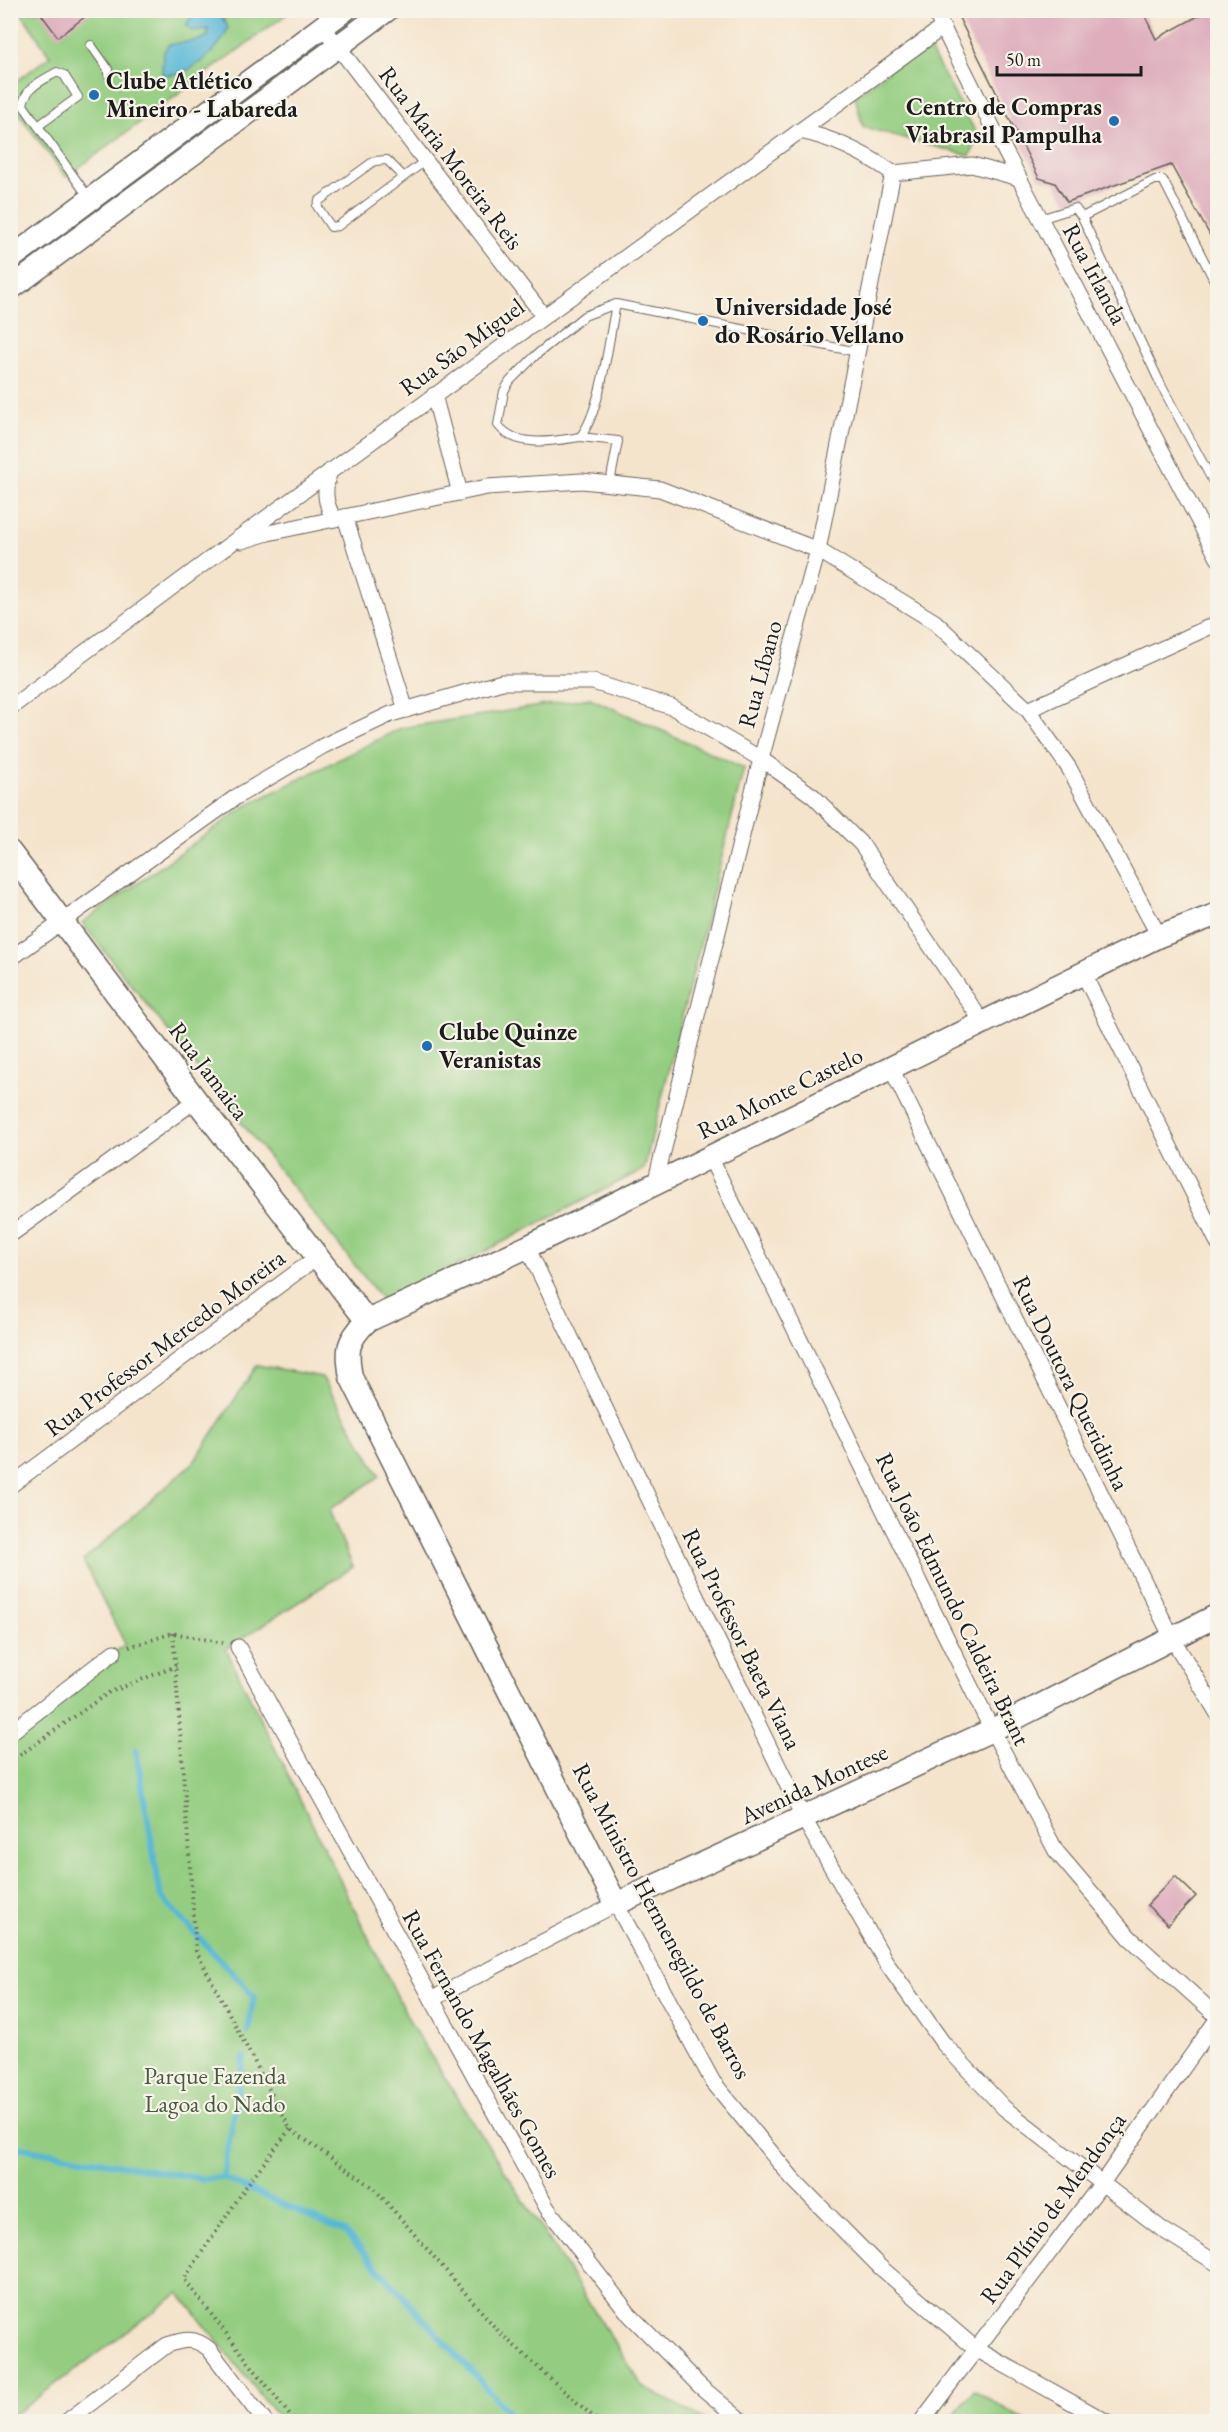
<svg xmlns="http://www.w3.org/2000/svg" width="1228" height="2432" font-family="'EB Garamond',serif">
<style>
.green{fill:#94cd81;stroke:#58744e;stroke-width:1.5}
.water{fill:#58b7d7;stroke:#3a6a7a;stroke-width:1.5}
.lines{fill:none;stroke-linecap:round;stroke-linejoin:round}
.stream{stroke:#58b7d7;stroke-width:6}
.building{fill:#deaebd}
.lane-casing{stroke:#68625a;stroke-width:10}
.street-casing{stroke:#68625a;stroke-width:17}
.secondary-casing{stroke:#68625a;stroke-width:25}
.path{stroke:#68625a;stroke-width:4;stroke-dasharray:1.5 4.5;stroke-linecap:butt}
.lane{stroke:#fff;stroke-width:8}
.street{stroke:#fff;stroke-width:15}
.secondary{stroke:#fff;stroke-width:22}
.poi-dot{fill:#1f6fb2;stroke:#f7f3e8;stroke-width:2}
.labels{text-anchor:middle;stroke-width:4.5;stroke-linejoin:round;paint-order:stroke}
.poi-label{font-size:24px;font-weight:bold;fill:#1c1c1c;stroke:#f7f3e8;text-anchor:start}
.street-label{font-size:24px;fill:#1c1c1c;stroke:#f7f3e8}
.park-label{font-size:24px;fill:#465a3f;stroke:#f7f3e8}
</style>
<rect width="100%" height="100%" fill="#f7f3e8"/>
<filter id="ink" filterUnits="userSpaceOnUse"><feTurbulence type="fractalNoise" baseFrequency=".0167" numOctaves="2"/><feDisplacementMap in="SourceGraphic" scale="12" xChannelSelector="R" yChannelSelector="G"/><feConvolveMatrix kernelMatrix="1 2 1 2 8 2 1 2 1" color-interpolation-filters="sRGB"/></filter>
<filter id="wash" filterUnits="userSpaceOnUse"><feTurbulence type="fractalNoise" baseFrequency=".008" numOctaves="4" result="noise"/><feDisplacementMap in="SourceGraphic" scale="24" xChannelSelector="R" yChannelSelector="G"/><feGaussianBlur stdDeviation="1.35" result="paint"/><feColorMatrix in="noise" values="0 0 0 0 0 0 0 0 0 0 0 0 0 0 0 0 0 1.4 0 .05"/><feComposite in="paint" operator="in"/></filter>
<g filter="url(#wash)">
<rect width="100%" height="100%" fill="#f5e4cc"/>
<g class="green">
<polygon points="20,11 291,11 66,177 11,103 10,86 50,56"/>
<polygon points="926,43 978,136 970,156 863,127 855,96"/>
<polygon points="590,698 744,768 644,1169 385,1303 82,923 246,806 401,728"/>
<polygon points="257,1365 322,1377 380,1476 329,1510 353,1567 226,1649 413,2028 643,2387 707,2421 281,2421 179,2293 11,2417 11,1738 125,1644 83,1561 194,1462"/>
<polygon points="974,2390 1026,2421 949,2421"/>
</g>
<path class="water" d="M208 10C219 13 224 18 228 28 221 50 186 80 162 74L163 54 168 45 199 40 208 36V29L192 31 186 25 194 12Z"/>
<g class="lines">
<g class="stream">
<polyline points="136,1750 161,1897 254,1996 248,2032"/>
<polyline points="10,2146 204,2179 223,2178 345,2232 517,2422"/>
<polyline points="223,2178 244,2057"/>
</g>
</g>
<g id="blocks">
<g class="building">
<polygon points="38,10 94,10 58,37"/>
<polygon points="955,10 1142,10 1156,39 1209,10 1218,10 1218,250 1171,165 1067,202 1055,183 1039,178"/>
<polygon points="1175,1876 1196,1896 1168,1925 1147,1905"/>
</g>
</g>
</g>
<g filter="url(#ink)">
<use href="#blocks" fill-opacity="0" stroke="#68625a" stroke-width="1.5"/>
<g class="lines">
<defs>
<g id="lane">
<polyline points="91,45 108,69 108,74"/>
<path d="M38 126 78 97 64 75 57 72C42 81 25 87 23 105L89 198"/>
<polyline points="404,177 387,160 374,161 319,201 317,206 331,227 338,226 425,161"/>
<polyline points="1082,217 1155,180 1163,180 1218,288"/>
<polyline points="1040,219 1075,208 1082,217 1162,387 1218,491"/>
<path d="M616 304C609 338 601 412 580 437 554 441 516 449 498 425L504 391 510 381 536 355 584 316 616 304 858 352"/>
<polyline points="580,437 618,441 610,483"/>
</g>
<g id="street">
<polyline points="934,10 995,132 1218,558"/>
<polyline points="323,27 543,315"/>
<path d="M799 131C835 138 864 153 893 173L972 165 1019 178"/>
<polyline points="434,395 460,493"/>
<path d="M330 471C324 489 324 502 334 519"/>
<polyline points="345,517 406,710"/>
<polyline points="242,541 268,533 487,487 582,481 660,489 818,550 935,622 1028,710 1069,768 1159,936"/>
<polyline points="10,708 218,553 943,27"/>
<polyline points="1028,710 1218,623"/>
<polyline points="10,959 236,797 323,746 391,714 502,682 593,682 672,707 761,759 813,796 862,845 983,1023"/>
<polyline points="1083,973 1218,1243"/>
<polyline points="891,1068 1172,1638 1218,1714"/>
<polyline points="710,1157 992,1730 1056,1851 1130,1938 1218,2017"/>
<polyline points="655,1184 761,759 818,550 893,173"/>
<polyline points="10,1235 196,1100"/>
<polyline points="527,1247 804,1819 887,1964 943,2043 1004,2108 1163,2230 1218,2264"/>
<polyline points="10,1486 317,1257"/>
<polyline points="238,1647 547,2208 629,2314 700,2386 743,2422"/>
<polyline points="10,1733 114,1652"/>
<polyline points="432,1999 616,1904 713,2082 793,2179 880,2267 976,2349 1107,2422"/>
<path d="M66 2422 167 2345C185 2339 194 2337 209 2349L265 2422"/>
<polyline points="921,2422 1102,2183 1218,2018"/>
</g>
<g id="secondary">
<polyline points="10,259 345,10"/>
<polyline points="10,289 387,10"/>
<polyline points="10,852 196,1100 367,1321"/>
<path d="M1218 914 1159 936 527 1247 367 1321C347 1341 346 1349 351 1377L616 1904 992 1730 1218 1615"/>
</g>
</defs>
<use href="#lane" class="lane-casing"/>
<use href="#street" class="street-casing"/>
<use href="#secondary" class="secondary-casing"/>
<g class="path">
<polyline points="173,1633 196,1951 290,2129 374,2188 501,2334 599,2422"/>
<polyline points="129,1647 173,1633 223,1643"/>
<polyline points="10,1762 108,1693 176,1666"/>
<polyline points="290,2129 252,2178 184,2279 295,2422"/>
</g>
<use href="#lane" class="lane"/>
<use href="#street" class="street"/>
<use href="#secondary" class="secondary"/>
</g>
</g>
<g class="poi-dot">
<circle cx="94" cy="95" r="6"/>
<circle cx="1114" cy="121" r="6"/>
<circle cx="703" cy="321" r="6"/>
<circle cx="427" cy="1046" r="6"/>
</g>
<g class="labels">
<g class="poi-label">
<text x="106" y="89">Clube Atlético<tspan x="106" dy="28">Mineiro - Labareda</tspan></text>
<text x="1102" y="115" text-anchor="end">Centro de Compras<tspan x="1102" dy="28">Viabrasil Pampulha</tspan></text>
<text x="715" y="315">Universidade José<tspan x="715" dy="28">do Rosário Vellano</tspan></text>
<text x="439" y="1040">Clube Quinze<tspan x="439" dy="28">Veranistas</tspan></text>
</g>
<g class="street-label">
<text transform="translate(451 158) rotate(53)" y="8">Rua Maria Moreira Reis</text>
<text transform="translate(1095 274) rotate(62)" y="8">Rua Irlanda</text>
<text transform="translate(462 347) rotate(-36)" y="8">Rua São Miguel</text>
<text transform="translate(760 674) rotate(-75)" y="8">Rua Líbano</text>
<text transform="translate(209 1071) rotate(53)" y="8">Rua Jamaica</text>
<text transform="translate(780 1093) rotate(-26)" y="8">Rua Monte Castelo</text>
<text transform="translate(165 1343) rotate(-37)" y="8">Rua Professor Mercedo Moreira</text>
<text transform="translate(1071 1383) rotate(64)" y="8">Rua Doutora Queridinha</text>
<text transform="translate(953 1599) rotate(64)" y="8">Rua João Edmundo Caldeira Brant</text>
<text transform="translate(742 1639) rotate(64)" y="8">Rua Professor Baeta Viana</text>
<text transform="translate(814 1784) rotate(-25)" y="8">Avenida Montese</text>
<text transform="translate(662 1921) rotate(62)" y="8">Rua Ministro Hermenegildo de Barros</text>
<text transform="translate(482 2044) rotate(61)" y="8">Rua Fernando Magalhães Gomes</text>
<text transform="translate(1053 2208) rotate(-54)" y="8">Rua Plínio de Mendonça</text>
</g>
<g class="park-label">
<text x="215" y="2084">Parque Fazenda<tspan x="215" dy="28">Lagoa do Nado</tspan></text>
</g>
</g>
<rect width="1228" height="2432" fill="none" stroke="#f7f3e8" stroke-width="36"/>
<path d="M997 66v9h144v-9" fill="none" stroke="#1c1c1c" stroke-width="3"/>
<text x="1006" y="66" font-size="18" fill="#1c1c1c" stroke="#f7f3e8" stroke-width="4.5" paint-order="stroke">50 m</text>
</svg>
